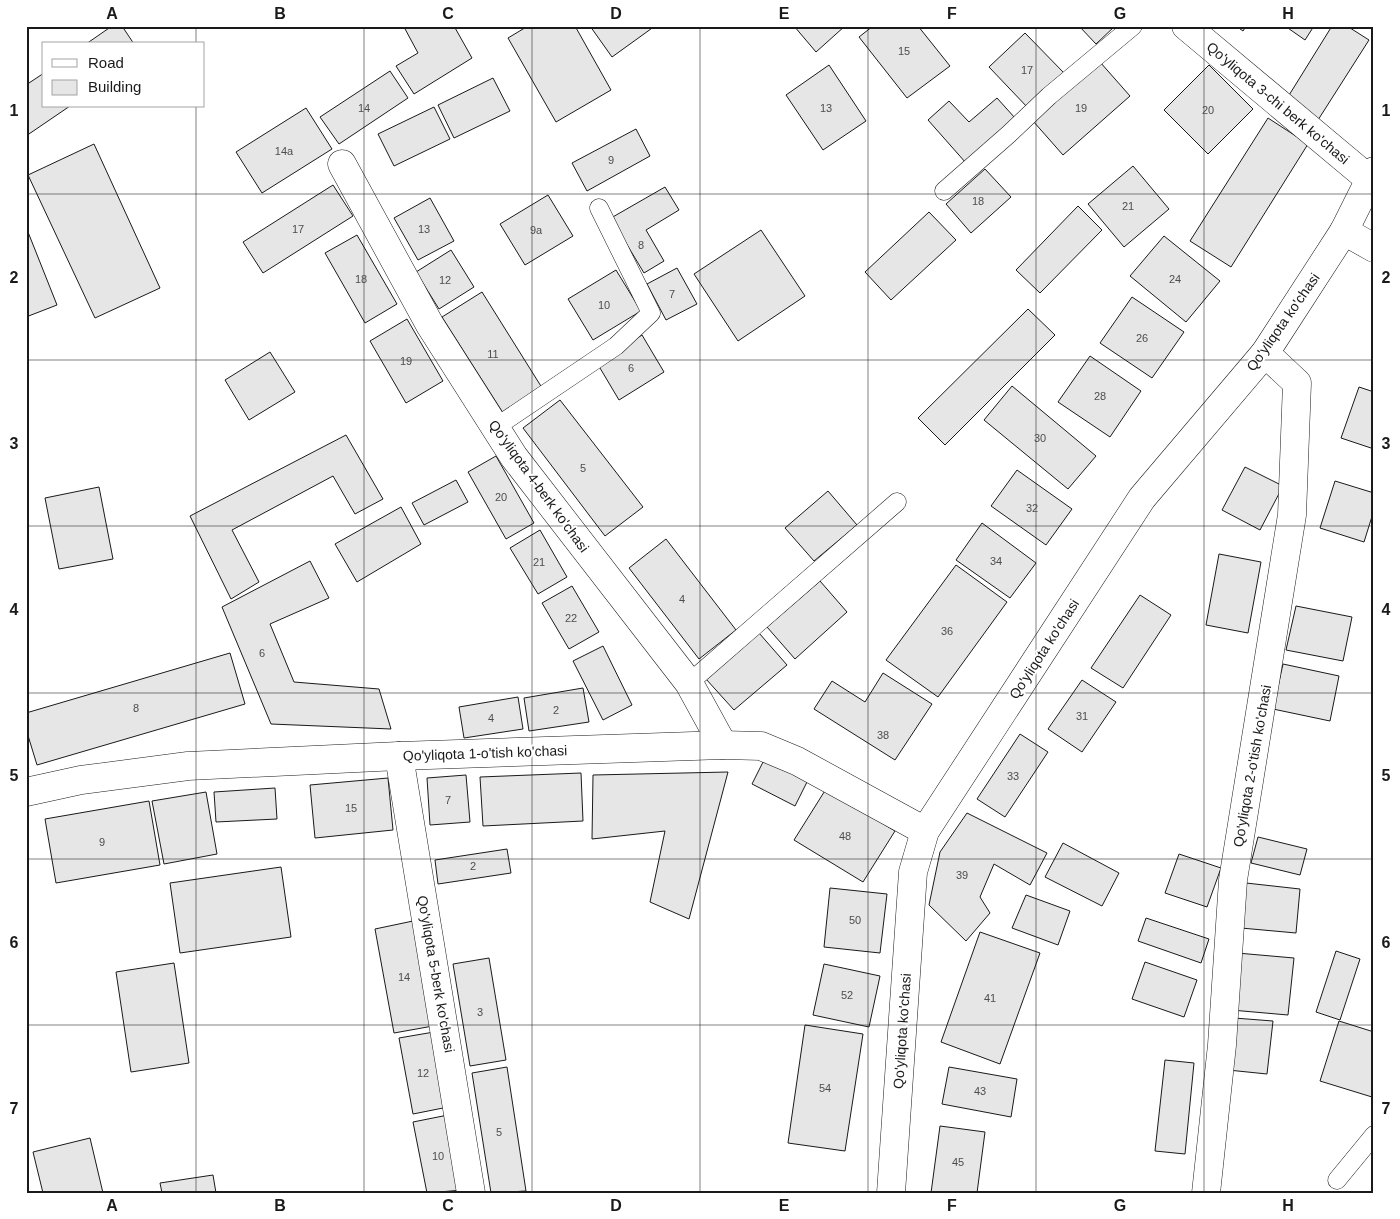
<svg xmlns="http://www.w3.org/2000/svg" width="1400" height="1219" font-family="Helvetica,sans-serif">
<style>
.building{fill:#e6e6e6;stroke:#1a1a1a}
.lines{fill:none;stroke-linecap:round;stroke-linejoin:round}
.service-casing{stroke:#1a1a1a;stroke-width:19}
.minor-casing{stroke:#1a1a1a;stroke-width:29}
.service{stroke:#fff;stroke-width:18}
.minor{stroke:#fff;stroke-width:28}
.grid{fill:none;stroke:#1a1a1a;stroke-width:1;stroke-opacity:0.55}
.labels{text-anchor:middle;stroke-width:4;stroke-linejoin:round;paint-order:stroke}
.number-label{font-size:11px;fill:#4d4d4d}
.street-label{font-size:14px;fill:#1a1a1a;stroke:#fff}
.neatline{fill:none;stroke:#1a1a1a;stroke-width:2}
.grid-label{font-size:16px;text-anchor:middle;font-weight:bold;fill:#1a1a1a}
</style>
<rect width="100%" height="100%" fill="#fff"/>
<g class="building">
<polygon points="112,26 122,26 134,44 86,44"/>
<polygon points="405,26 454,26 472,58 414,94 396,66 418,53 404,27"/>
<polygon points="528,26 575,26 611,90 556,122 508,38"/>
<polygon points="590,26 655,26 612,57"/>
<polygon points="794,26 845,26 816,52"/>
<polygon points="873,26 918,26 950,66 907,98 859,37"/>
<polygon points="1079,26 1115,26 1096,44"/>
<polygon points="1236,26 1246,26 1243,31"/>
<polygon points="1285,26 1314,26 1305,40"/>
<polygon points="1332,26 1347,26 1369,40 1318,120 1286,100"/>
<polygon points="1025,33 1065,74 1029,109 989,67"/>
<polygon points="1100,62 1130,96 1063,155 1033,121"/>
<polygon points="829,65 866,121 823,150 786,95"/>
<polygon points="1209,65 1253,109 1208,154 1164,110"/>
<polygon points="390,71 408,98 339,144 320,117"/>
<polygon points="44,73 44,106 70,106 26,136 26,85"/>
<polygon points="493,78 510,111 454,138 438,105"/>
<polygon points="997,98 1015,118 966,163 928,120 949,101 969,122"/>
<polygon points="434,107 450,139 394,166 378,134"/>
<polygon points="306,108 332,149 262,193 236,152"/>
<polygon points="1268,118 1308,144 1231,267 1190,241"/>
<polygon points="636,129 650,156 587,191 572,163"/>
<polygon points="94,144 160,288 95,318 28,175"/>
<polygon points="1133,166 1169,209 1124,247 1088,204"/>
<polygon points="985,169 1011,197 971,233 946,204"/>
<polygon points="333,185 353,216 263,273 243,242"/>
<polygon points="665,187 679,210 646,230 664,261 644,273 611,218"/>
<polygon points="548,195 573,236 525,265 500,224"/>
<polygon points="430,198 454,241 418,260 394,218"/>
<polygon points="1078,206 1102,230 1040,293 1016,270"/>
<polygon points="929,212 956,240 891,300 865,272"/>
<polygon points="26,227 57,305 26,317"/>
<polygon points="761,230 805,296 738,341 694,274"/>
<polygon points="357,235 397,304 365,323 325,253"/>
<polygon points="1164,236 1220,281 1186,322 1130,276"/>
<polygon points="451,250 474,287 439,309 416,272"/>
<polygon points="677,268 697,304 666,320 647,284"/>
<polygon points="616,270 641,311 593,340 568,299"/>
<polygon points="482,292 544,391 505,416 442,317"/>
<polygon points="1132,297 1184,332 1152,378 1100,343"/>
<polygon points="1028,309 1055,335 945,445 918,418"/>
<polygon points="407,319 443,381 406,403 370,341"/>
<polygon points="642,335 664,372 619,400 597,363"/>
<polygon points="270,352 295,392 249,420 225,380"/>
<polygon points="1090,356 1141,391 1110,437 1058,402"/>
<polygon points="1012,386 1096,456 1068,489 984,420"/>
<polygon points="1359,387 1374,392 1374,449 1341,438"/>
<polygon points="560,400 643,507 605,536 523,428"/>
<polygon points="346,435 383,499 355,514 333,476 232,530 259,582 231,599 190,516"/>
<polygon points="496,456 534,523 506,539 468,472"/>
<polygon points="1245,467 1283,486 1260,530 1222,510"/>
<polygon points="1017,470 1072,509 1046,545 991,506"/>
<polygon points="456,480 468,502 424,525 412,503"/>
<polygon points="1335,481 1374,493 1374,510 1364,542 1320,528"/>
<polygon points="99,487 113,559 59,569 45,498"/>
<polygon points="828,491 857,525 814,561 785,528"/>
<polygon points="401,507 421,544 357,582 335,544"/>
<polygon points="982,523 1036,563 1010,598 956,560"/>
<polygon points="540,530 567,577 538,594 510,548"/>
<polygon points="666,539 736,630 699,659 629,568"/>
<polygon points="1219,554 1261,562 1248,633 1206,625"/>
<polygon points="310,561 329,598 270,624 294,682 379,689 391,729 271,724 222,607"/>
<polygon points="956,565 1007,602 938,697 886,660"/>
<polygon points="820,581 847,612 795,659 767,627"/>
<polygon points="572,586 599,632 569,649 542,603"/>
<polygon points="1140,595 1171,615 1123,688 1091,668"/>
<polygon points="1296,606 1352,617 1343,661 1286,650"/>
<polygon points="759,633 787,665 734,710 706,679"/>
<polygon points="603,646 632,705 603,720 573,661"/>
<polygon points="230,653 245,704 37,765 26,729 26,713"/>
<polygon points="1283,664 1339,676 1330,721 1273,709"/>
<polygon points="883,673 932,704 895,760 814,709 832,681 865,702"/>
<polygon points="1082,680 1116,702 1082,752 1048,729"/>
<polygon points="583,688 589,722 529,731 524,698"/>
<polygon points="518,697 523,729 464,738 459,707"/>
<polygon points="1020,734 1048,752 1005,817 977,799"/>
<polygon points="765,758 808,780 795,806 752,784"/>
<polygon points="728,772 689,919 650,902 665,831 592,839 593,775"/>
<polygon points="581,773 583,821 483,826 480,777"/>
<polygon points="466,775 470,822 430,825 427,778"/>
<polygon points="388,778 393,830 315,838 310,785"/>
<polygon points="275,788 277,819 216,822 214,792"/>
<polygon points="826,789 895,831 863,882 794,840"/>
<polygon points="206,792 217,854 164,864 152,801"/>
<polygon points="149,801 160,865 56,883 45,819"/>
<polygon points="967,813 1047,853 1030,885 994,864 980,897 990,913 966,941 929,905 940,852"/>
<polygon points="1258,837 1307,849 1300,875 1251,863"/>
<polygon points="1063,843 1119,873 1102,906 1045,877"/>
<polygon points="507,849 511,873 438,884 435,860"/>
<polygon points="1179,854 1221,868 1207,907 1165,893"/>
<polygon points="281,867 291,937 180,953 170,883"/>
<polygon points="1246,883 1300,889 1296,933 1241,928"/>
<polygon points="830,888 887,894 880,953 824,947"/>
<polygon points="1026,895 1070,911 1058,945 1012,928"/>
<polygon points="1146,918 1209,939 1201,963 1138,941"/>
<polygon points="413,921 433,1026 394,1033 375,929"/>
<polygon points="980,932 1040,953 1000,1064 941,1042"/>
<polygon points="1336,951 1360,959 1340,1020 1316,1012"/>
<polygon points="1237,953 1294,958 1288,1015 1231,1010"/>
<polygon points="489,958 506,1060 470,1066 453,964"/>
<polygon points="1145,962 1197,980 1184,1017 1132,999"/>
<polygon points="174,963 189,1063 131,1072 116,972"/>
<polygon points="824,964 880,976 869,1027 813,1015"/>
<polygon points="1234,1018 1273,1021 1267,1074 1228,1070"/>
<polygon points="1339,1021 1374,1032 1374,1090 1372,1097 1320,1081"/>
<polygon points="805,1025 863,1034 845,1151 788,1143"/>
<polygon points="434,1032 448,1107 413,1114 399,1038"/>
<polygon points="1165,1060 1194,1063 1185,1154 1155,1151"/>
<polygon points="507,1067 526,1191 491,1193 472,1073"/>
<polygon points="949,1067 1017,1079 1011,1117 942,1104"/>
<polygon points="448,1115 463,1190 427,1193 413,1122"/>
<polygon points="940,1126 985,1132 977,1193 931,1193"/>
<polygon points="90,1138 103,1193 43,1193 33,1152"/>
<polygon points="213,1175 216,1193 162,1193 160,1183"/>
</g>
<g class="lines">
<defs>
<g id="service">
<polyline points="944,191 1009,134 1049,96 1133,26"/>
<polyline points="496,427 616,346 651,313 599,208"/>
<polyline points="689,683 897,502"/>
<polyline points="1337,1180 1374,1135"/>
</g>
<g id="minor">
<polyline points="1186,26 1369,179"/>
<polyline points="342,164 430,325 514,457 689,683 723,745"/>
<polyline points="1344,231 1374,248"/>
<polyline points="399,756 471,1193"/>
<polyline points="26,792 81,780 188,766 399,756 723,745 761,746 797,761 925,831"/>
<polyline points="891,1193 913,872 925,831 1142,498 1265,353 1344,231 1374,171"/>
<polyline points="1206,1193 1222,1045 1233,880 1292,515 1297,383 1265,353"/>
</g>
</defs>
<use href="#service" class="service-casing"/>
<use href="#minor" class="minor-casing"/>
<use href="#service" class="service"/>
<use href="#minor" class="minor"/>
</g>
<path class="grid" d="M196 26V44M364 26V1193M532 26V1193M700 26V1193M868 26V1193M1036 26V1193M1204 26V1193M196 106V1193M26 194H1374M26 360H1374M26 526H1374M26 693H1374M26 859H1374M26 1025H1374"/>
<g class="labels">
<g class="number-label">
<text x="904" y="55">15</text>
<text x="1027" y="74">17</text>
<text x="364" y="112">14</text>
<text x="826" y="112">13</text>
<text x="1081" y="112">19</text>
<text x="1208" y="114">20</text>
<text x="284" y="155">14a</text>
<text x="611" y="164">9</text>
<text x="978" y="205">18</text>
<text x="1128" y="210">21</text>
<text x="298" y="233">17</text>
<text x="424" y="233">13</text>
<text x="536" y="234">9a</text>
<text x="641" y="249">8</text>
<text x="361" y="283">18</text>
<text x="1175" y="283">24</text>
<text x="445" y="284">12</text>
<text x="672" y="298">7</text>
<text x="604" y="309">10</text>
<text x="1142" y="342">26</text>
<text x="493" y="358">11</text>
<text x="406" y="365">19</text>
<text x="631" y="372">6</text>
<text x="1100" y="400">28</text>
<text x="1040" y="442">30</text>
<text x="583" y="472">5</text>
<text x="501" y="501">20</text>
<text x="1032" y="512">32</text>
<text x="996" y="565">34</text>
<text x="539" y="566">21</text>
<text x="682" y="603">4</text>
<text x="571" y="622">22</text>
<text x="947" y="635">36</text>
<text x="262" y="657">6</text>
<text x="136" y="712">8</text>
<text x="556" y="714">2</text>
<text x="1082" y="720">31</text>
<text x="491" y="722">4</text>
<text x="883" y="739">38</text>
<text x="1013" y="780">33</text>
<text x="448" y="804">7</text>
<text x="351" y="812">15</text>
<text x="845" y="840">48</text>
<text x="102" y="846">9</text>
<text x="473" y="870">2</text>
<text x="962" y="879">39</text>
<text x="855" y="924">50</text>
<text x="404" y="981">14</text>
<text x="847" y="999">52</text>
<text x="990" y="1002">41</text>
<text x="480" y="1016">3</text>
<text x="423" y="1077">12</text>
<text x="825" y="1092">54</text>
<text x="980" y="1095">43</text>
<text x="499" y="1136">5</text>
<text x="438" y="1160">10</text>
<text x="958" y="1166">45</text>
</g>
<g class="street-label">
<text transform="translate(1278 103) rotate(40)" y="5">Qo'yliqota 3-chi berk ko'chasi</text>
<text transform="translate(1283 322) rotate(-55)" y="5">Qo'yliqota ko'chasi</text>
<text transform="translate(539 486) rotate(54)" y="5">Qo'yliqota 4-berk ko'chasi</text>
<text transform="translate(1044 649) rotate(-57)" y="5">Qo'yliqota ko'chasi</text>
<text transform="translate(485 753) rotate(-2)" y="5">Qo'yliqota 1-o'tish ko'chasi</text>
<text transform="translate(1252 766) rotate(-80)" y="5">Qo'yliqota 2-o'tish ko'chasi</text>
<text transform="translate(436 974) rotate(80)" y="5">Qo'yliqota 5-berk ko'chasi</text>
<text transform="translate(902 1031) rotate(-86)" y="5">Qo'yliqota ko'chasi</text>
</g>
</g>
<rect width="1400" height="1219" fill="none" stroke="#ffffff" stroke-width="55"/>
<rect x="42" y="42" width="162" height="65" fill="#ffffff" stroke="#a3a3a3"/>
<rect x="52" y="59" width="25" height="8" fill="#ffffff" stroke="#a3a3a3"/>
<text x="88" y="68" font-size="15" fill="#1a1a1a">Road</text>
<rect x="52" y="80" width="25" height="15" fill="#e6e6e6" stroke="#a3a3a3"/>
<text x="88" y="92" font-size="15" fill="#1a1a1a">Building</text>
<rect x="28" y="28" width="1344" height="1164" class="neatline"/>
<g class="grid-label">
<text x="112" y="19">A</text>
<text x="280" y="19">B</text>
<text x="448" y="19">C</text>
<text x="616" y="19">D</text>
<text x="784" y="19">E</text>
<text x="952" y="19">F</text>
<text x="1120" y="19">G</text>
<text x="1288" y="19">H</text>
<text x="14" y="116">1</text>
<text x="1386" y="116">1</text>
<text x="14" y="283">2</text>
<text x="1386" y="283">2</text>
<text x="14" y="449">3</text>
<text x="1386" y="449">3</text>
<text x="14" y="615">4</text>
<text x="1386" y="615">4</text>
<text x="14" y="781">5</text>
<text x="1386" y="781">5</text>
<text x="14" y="948">6</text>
<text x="1386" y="948">6</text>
<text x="14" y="1114">7</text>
<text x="1386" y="1114">7</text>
<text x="112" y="1211">A</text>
<text x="280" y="1211">B</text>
<text x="448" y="1211">C</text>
<text x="616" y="1211">D</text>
<text x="784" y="1211">E</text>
<text x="952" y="1211">F</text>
<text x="1120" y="1211">G</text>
<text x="1288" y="1211">H</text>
</g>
</svg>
